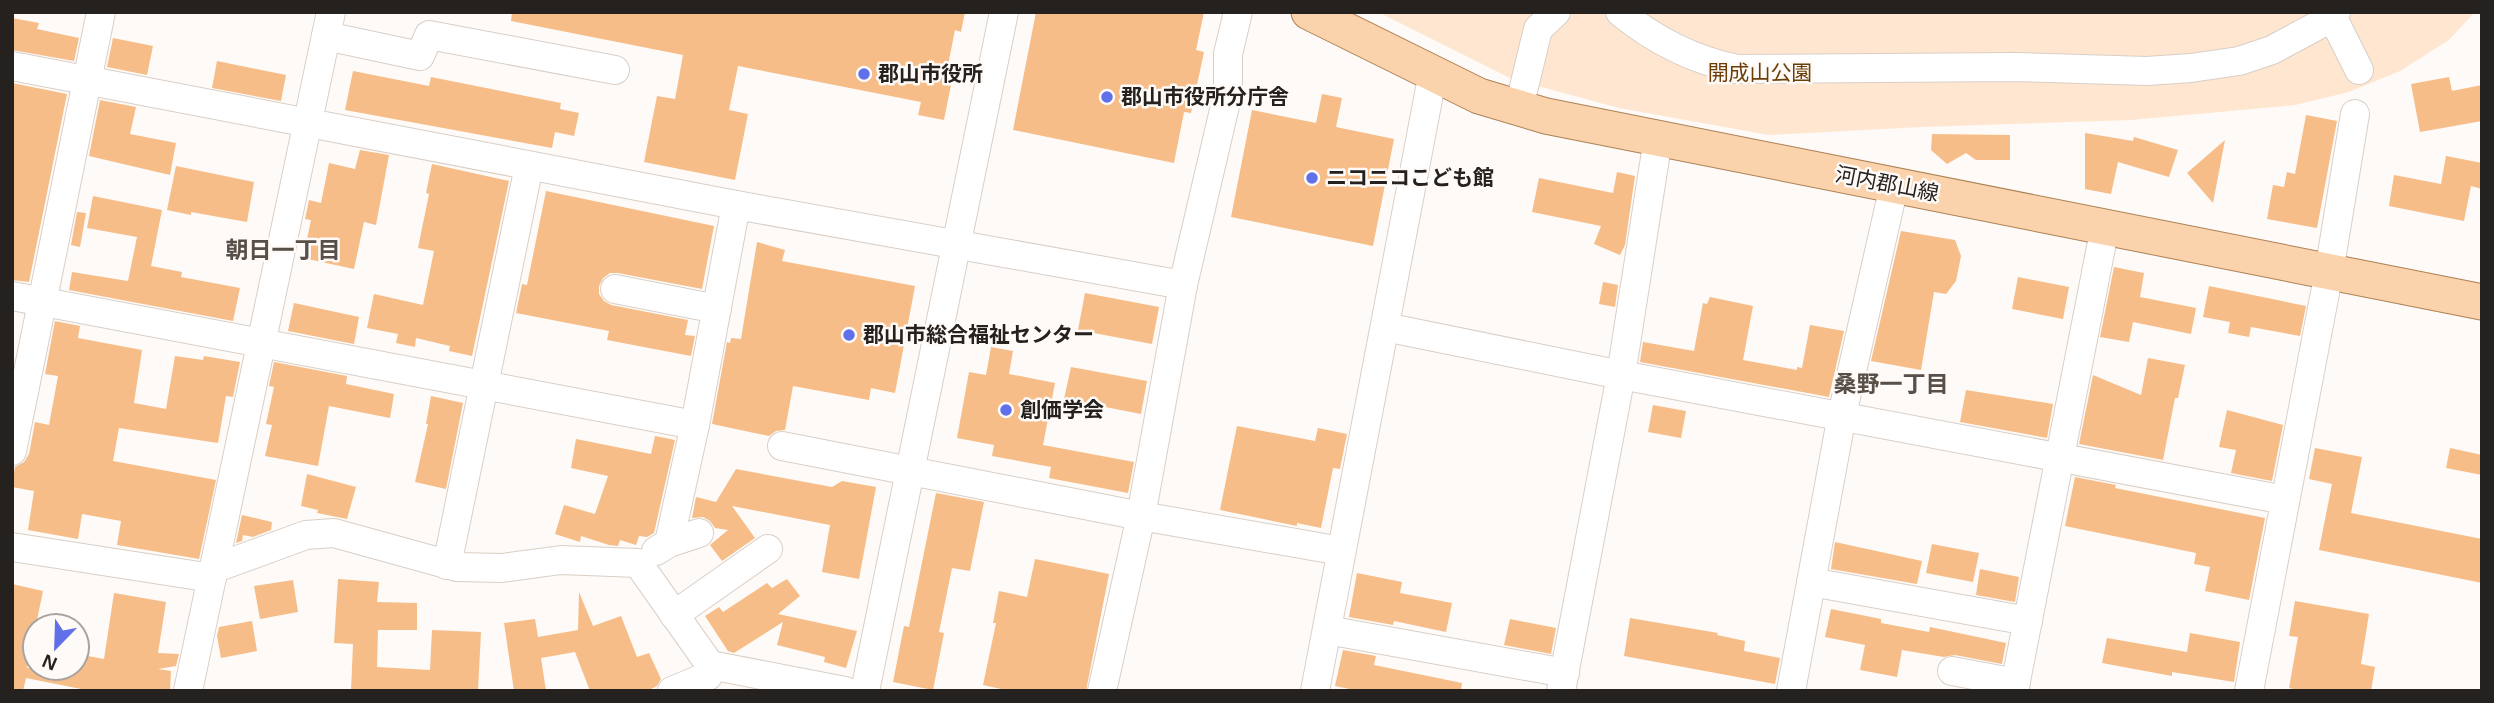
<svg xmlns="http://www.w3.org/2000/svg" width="2494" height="703" font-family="Arial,'Noto Sans JP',sans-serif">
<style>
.green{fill:#ffe6d0}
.building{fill:#f6bd88}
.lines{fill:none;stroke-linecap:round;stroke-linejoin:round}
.minor-casing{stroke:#d9cfc7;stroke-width:30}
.major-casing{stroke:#ad8155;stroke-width:37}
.minor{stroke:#fff;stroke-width:28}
.major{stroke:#fad2ab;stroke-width:35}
.poi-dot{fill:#6070e8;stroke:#fefaf7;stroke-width:2.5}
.labels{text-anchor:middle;stroke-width:5;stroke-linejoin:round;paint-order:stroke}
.park-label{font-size:21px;fill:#6b3e07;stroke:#fefaf7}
.poi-label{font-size:21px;font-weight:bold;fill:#24211e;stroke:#fefaf7;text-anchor:start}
.street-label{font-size:21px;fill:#24211e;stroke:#fefaf7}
.neighbourhood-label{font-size:23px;font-weight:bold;fill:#574f48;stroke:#fefaf7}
</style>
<rect width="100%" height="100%" fill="#fefaf7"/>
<polygon class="green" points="1378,12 2475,12 2449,40 2400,71 2349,92 2295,105 2131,120 1922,127 1769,135 1619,108 1512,79"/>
<g class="building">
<polygon points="512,12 965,12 961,32 955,30 948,65 944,83 951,85 944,120 918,115 921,102 738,66 729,110 748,114 735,180 644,162 657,96 675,99 683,55 511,21"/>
<polygon points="1036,12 1204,12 1196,50 1204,52 1191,113 1184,112 1174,163 1013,130"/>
<polygon points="12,18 39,23 37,29 79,38 74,61 12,50"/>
<polygon points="113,38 153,46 147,75 107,67"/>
<polygon points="217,61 286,75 281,101 212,88"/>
<polygon points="353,71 429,86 431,77 561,103 560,109 579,113 574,136 555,132 552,148 345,110"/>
<polygon points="2449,77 2452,91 2482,85 2482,121 2420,132 2411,84"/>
<polygon points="12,83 67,94 29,282 12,280"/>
<polygon points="1322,94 1342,98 1336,127 1394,139 1373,246 1231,217 1252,110 1316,123"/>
<polygon points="100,100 136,107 130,134 176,143 170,175 89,156"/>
<polygon points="2306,115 2337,121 2317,228 2267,219 2273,185 2284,187 2287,172 2295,174"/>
<polygon points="2085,133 2133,141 2134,137 2178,150 2169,177 2118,162 2111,194 2085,189"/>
<polygon points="1932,134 2010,135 2010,160 1976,160 1966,153 1947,164 1931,150"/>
<polygon points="2225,140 2213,203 2187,173"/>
<polygon points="360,150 389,155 376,225 364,222 354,269 303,258 311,220 305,219 309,200 321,203 329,163 355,169"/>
<polygon points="2446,156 2482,163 2482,189 2471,186 2464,221 2389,206 2394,175 2441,184"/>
<polygon points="432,164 509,181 472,356 449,351 450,346 416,338 415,347 396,343 398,334 367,328 374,294 423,305 434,251 418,248 429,194 426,193"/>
<polygon points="176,166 254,182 247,222 191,212 191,215 167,210"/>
<polygon points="1617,172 1635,176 1625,245 1620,255 1594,244 1601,226 1532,212 1539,178 1613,193"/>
<polygon points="546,191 714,226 702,289 618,273 610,273 603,278 599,286 599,294 604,301 611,305 688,320 685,335 695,336 691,356 607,340 609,331 516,313 522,284 527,285"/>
<polygon points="93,196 162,210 151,266 182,272 181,277 240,288 233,321 69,290 72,272 128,281 137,237 87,228"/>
<polygon points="77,212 86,213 80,247 71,245"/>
<polygon points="1901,231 1955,240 1961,256 1956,281 1946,294 1934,292 1921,370 1871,361"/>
<polygon points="757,242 785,250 782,261 915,286 895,393 871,388 869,400 793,386 785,430 776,431 769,436 712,424 727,342 730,343 731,338 741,339"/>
<polygon points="2114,267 2144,273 2140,297 2196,308 2191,334 2133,322 2129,342 2100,337"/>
<polygon points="2018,277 2069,287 2063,319 2012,309"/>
<polygon points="1603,282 1618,285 1615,307 1599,304"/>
<polygon points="2209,286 2306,306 2300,336 2251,327 2249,337 2228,333 2230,322 2203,317"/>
<polygon points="1085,293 1159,307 1152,344 1078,330"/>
<polygon points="1710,297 1753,306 1743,360 1797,370 1797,367 1802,368 1810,325 1844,331 1829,397 1640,362 1643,342 1694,351 1703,303 1707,304"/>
<polygon points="294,303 359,317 354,344 288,331"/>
<polygon points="55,321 80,326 78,338 142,350 134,403 166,409 175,356 203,360 204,356 240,362 233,397 226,396 218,443 119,428 113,461 216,480 199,559 117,545 121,521 82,514 78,539 28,530 34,491 12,487 12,484 15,467 24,462 29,454 35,422 49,425 58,376 45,374"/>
<polygon points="991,347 1013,351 1009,374 1055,383 1043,445 1134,462 1128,493 1049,478 1051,467 992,456 994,445 957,438 969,372 986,375"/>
<polygon points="2148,358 2185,365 2178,398 2175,398 2163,460 2079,444 2093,375 2141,395"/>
<polygon points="274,362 347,376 346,384 394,394 390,418 329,406 318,466 265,456 272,425 266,424 274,387 269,386"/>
<polygon points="1071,367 1147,381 1141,414 1064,399"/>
<polygon points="1966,390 2053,404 2047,438 1960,422"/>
<polygon points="431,396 463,403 446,489 415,482 428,424 426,424"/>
<polygon points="1653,405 1686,411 1681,438 1648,432"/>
<polygon points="2227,410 2283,425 2272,481 2231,473 2236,450 2219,447"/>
<polygon points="1237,426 1315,441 1318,428 1347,434 1340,469 1333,468 1321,528 1297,523 1297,526 1220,510"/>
<polygon points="655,436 675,440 654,533 647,537 639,536 636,545 620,540 618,546 609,545 581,536 580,542 555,534 564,505 595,514 608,476 571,468 576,439 651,454"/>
<polygon points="2315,448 2362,457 2351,513 2482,539 2482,583 2319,550 2332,484 2309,479"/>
<polygon points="2450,448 2482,455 2482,475 2446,468"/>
<polygon points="736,469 832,487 842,481 876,487 859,579 822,572 830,525 732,506 755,538 722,561 710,545 728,530 715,528 710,521 703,517 692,518 696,497 716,502"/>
<polygon points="307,474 356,487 347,519 317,513 318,510 301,506"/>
<polygon points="2075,477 2116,485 2115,488 2265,518 2249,600 2205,591 2210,567 2194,564 2196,553 2065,526"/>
<polygon points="936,493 984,502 970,571 952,568 939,632 944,633 933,690 893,682 904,626 909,627"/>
<polygon points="242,515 272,522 271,530 253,537 243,535 242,541 236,543"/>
<polygon points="1835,542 1922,561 1917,584 1831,569"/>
<polygon points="1932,544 1979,553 1973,582 1926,573"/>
<polygon points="1035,559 1109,574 1086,691 1010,691 983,685 996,623 993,623 999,591 1027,597"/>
<polygon points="1980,569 2019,577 2015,602 1976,595"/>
<polygon points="1357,573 1402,582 1400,593 1452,603 1446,632 1394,621 1393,625 1349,617"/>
<polygon points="338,579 379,582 377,602 417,603 417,630 378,630 377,667 430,670 432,630 481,632 478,691 351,691 353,644 334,643"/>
<polygon points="787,579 800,596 778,614 857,631 846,668 824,662 825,657 777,645 783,622 734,653 728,651 705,616 719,607 723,612 767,583 772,588"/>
<polygon points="293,580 298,612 260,619 254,586"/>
<polygon points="12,584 43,591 27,668 77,668 77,654 104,659 114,593 166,602 158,653 179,654 176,666 158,669 171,671 170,691 91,691 26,678 23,691 12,691"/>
<polygon points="579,592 593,626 621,616 637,657 649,653 661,679 657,686 647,691 590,691 575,652 541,658 546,691 514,691 504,623 535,619 538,637 578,630"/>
<polygon points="2295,601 2369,614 2361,664 2375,667 2371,691 2303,691 2289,688 2298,637 2289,636"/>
<polygon points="1831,609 1881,619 1881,623 1929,632 1930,627 2006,643 2002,664 1955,655 1944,657 1902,650 1897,677 1860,670 1865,645 1825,637"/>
<polygon points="1630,618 1718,633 1717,635 1745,641 1744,651 1780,658 1775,684 1624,656"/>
<polygon points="1510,619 1556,628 1551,654 1504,645"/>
<polygon points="252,621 257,651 221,658 217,636 219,627"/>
<polygon points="2190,633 2240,642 2234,682 2172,672 2172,676 2102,663 2107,638 2187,652"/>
<polygon points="1343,650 1376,656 1374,665 1462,683 1461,691 1359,691 1335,686"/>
</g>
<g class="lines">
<defs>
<g id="minor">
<path d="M1620 12C1654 40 1694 60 1737 69L2016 67 2147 71 2191 68 2239 61 2272 50 2324 22 2336 12"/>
<polyline points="2330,12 2359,70"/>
<polyline points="326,36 420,56 429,35 615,70"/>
<polyline points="12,66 736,205 1183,285"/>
<polyline points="1523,91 1538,29 1556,12"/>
<polyline points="615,289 717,309"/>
<polyline points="12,296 695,425"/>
<polyline points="1385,327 1621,375 2285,500"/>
<polyline points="782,446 1141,516 1341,551"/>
<polyline points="12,451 101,12"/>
<polyline points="669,543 695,425 736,205"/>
<polyline points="12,547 212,578"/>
<polyline points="656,551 669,543 699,533"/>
<polyline points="447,565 529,166"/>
<polyline points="213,569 306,535 334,533 457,567 502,568 561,560 638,563 710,665 845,691"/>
<polyline points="1811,582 2028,621"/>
<polyline points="674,615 768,549"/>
<polyline points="1327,630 1565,673"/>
<polyline points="1952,671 2016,683"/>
<polyline points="188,691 331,12"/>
<polyline points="672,691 708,676"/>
<polyline points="865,691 1004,12"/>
<polyline points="1102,691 1141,516 1183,285 1228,93 1228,54 1238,12"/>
<polyline points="1315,691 1433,73"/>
<polyline points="1561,691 1621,375 1658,139"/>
<polyline points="1791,691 1842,415 1894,186"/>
<polyline points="2014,691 2105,227"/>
<polyline points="2249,691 2329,272 2355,114"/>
</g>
<polyline id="major" points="1309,12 1479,96 1546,116 2482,302"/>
</defs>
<use href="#minor" class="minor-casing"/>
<use href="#major" class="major-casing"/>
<use href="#minor" class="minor"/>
<use href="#major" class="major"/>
</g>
<g class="poi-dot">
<circle cx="864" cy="74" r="7"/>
<circle cx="1107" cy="97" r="7"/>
<circle cx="1312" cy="178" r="7"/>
<circle cx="849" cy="335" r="7"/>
<circle cx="1006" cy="410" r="7"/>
</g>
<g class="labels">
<g class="park-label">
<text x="1760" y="80">開成山公園</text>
</g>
<g class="poi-label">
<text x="878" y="81">郡山市役所</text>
<text x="1121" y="104">郡山市役所分庁舎</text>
<text x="1326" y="185">ニコニコこども館</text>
<text x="863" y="342">郡山市総合福祉センター</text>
<text x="1020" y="417">創価学会</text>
</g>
<g class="street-label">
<text transform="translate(1887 184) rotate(11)" y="7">河内郡山線</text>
</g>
<g class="neighbourhood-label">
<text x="283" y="258">朝日一丁目</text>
<text x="1891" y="392">桑野一丁目</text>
</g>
</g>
<rect width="2494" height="703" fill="none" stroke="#24211e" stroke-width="28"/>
<g transform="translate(56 647) rotate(203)"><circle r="33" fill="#fefaf7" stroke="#a7a3a0" stroke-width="2"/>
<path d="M0-5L12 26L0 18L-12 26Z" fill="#6070e8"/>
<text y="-10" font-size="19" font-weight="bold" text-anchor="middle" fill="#24211e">N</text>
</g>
</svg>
